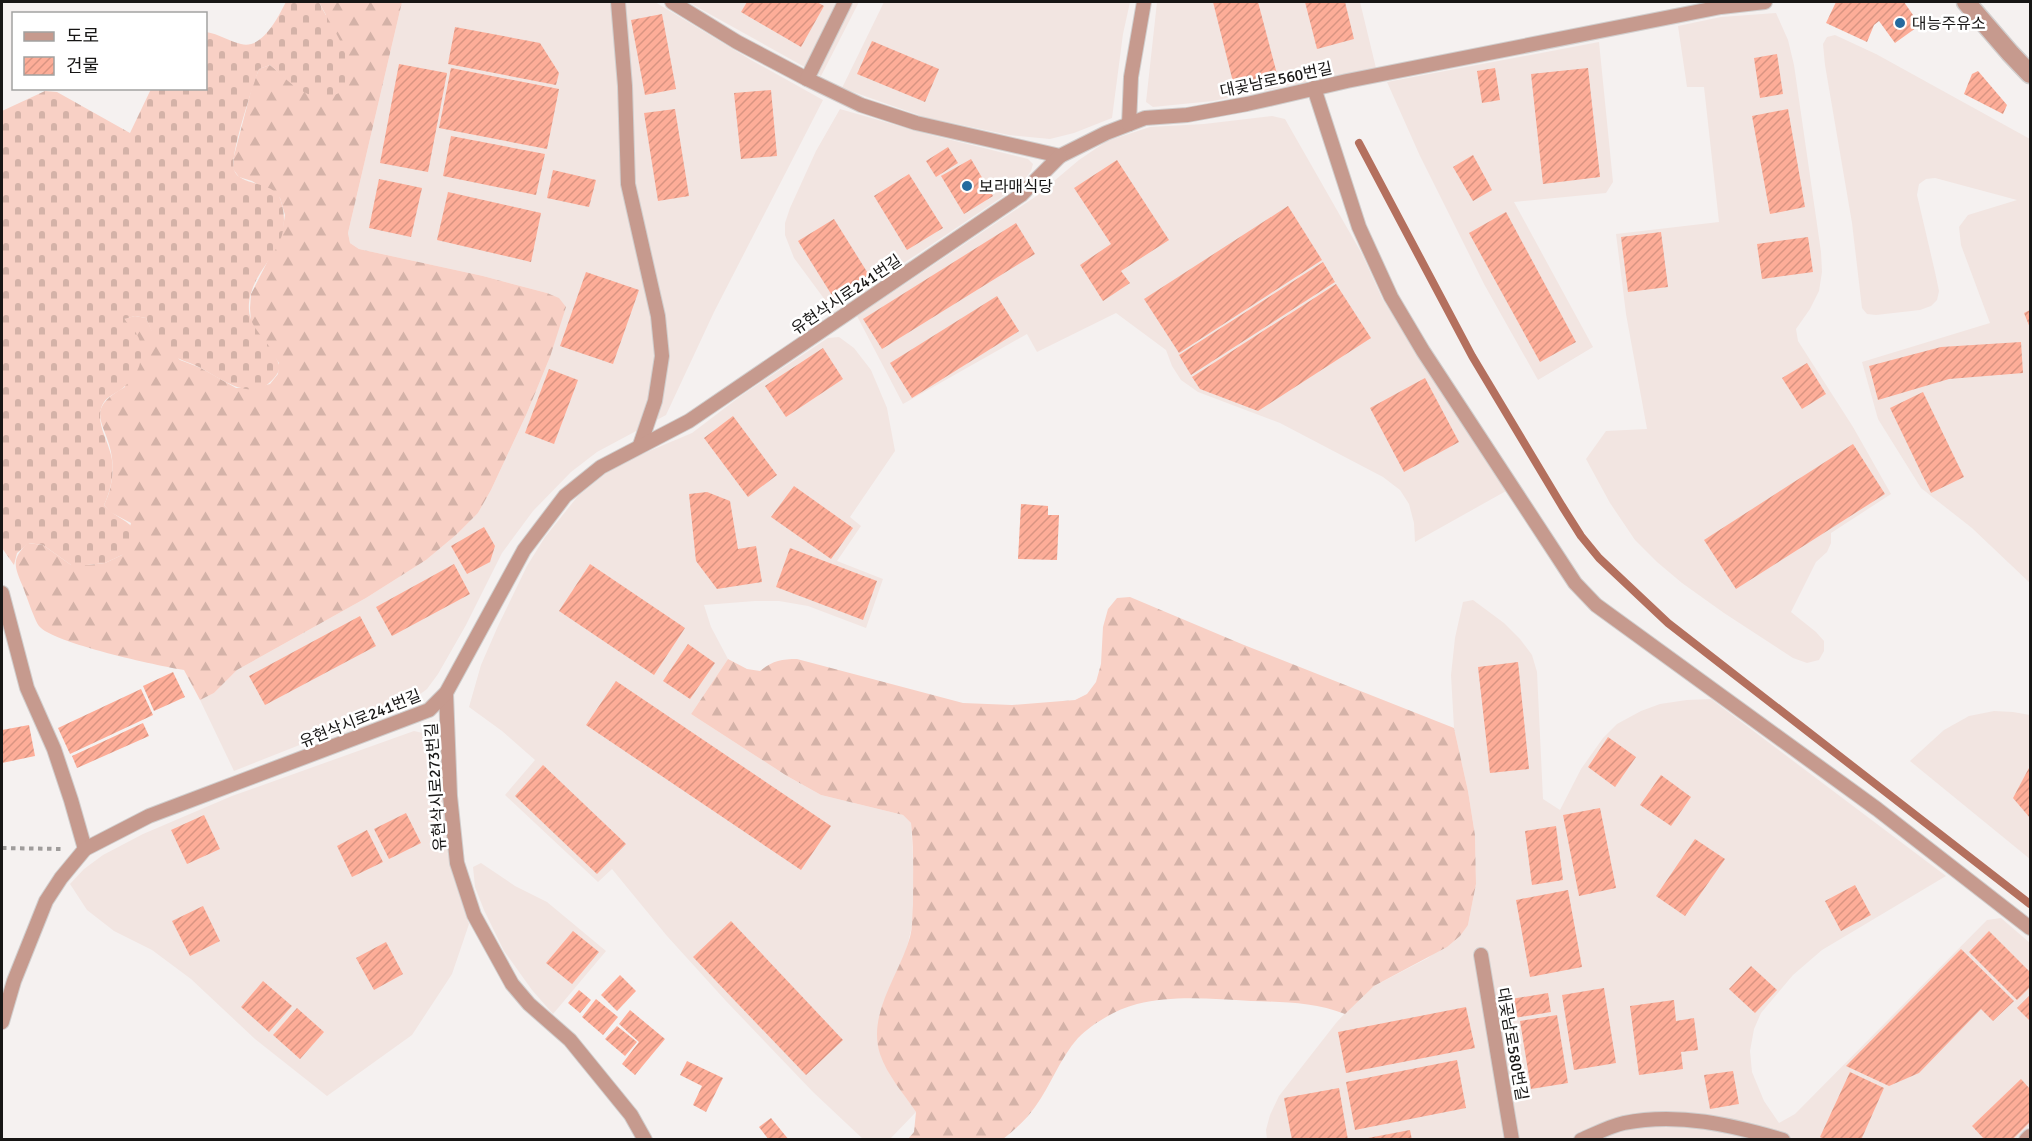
<svg xmlns="http://www.w3.org/2000/svg" width="2032" height="1141" font-family="Signika,'Noto Sans KR',sans-serif">
<style>
.built{fill:#f2e5e1}
.forest{fill:url(#forest-firs)}
.cemetery{fill:url(#cemetery-stones)}
.lines{fill:none;stroke-linecap:round;stroke-linejoin:round}
.stream{stroke:#b4705e;stroke-width:8}
.building{fill:url(#building-hatch)}
.service-casing{stroke:#d1cecd;stroke-width:16}
.tertiary-casing{stroke:#d1cecd;stroke-width:21}
.path{stroke:#9f9c9b;stroke-width:4;stroke-dasharray:4.5 4.5;stroke-linecap:butt}
.service{stroke:#c69a8e;stroke-width:14}
.tertiary{stroke:#c69a8e;stroke-width:18}
.poi-dot{fill:#256b9f;stroke:#fff;stroke-width:2}
.labels{text-anchor:middle;stroke-width:5;stroke-linejoin:round;paint-order:stroke}
.poi-label{font-size:16px;fill:#171615;stroke:#fff;text-anchor:start}
.street-label{font-size:16px;fill:#171615;stroke:#fff}
</style>
<defs>
<pattern id="forest-firs" width="22" height="20" patternUnits="userSpaceOnUse" patternTransform="scale(1.5)"><rect width="22" height="20" fill="#f8d0c5"/><path d="M5 1l3.5 6h-7zM16 11l3.5 6h-7z" fill="#d4b2a8"/></pattern>
<pattern id="cemetery-stones" width="16" height="16" patternUnits="userSpaceOnUse" patternTransform="scale(1.5)"><rect width="16" height="16" fill="#f8d0c5"/><path d="M2 7V4a2 2 0 0 1 4 0v3zM10 15v-3a2 2 0 0 1 4 0v3z" fill="#d4b2a8"/></pattern>
<pattern id="building-hatch" width="6" height="6" patternUnits="userSpaceOnUse" patternTransform="scale(1.5)"><rect width="6" height="6" fill="#fdad98"/><path d="M-1 1l2-2M0 6l6-6M5 7l2-2" fill="none" stroke="#d89482"/></pattern>
</defs>
<rect width="100%" height="100%" fill="#f5f1f0"/>
<g class="built">
<polygon points="402,2 655,2 751,60 823,100 714,312 666,415 597,452 571,472 533,511 502,553 466,625 438,674 427,689 411,701 234,771 200,700 214,693 237,670 366,598 426,560 456,535 478,513 491,490 527,413 550,357 547,293 483,276 359,249 350,243 348,233"/>
<polygon points="688,2 859,2 821,76"/>
<polygon points="884,2 1130,2 1123,34 1112,118 1074,133 1050,139 1009,135 924,117 842,88"/>
<polygon points="1157,2 1360,2 1376,68 1213,101 1153,107 1146,102"/>
<polygon points="1776,13 1788,40 1794,65 1821,252 1822,272 1819,291 1810,309 1796,329 1798,341 1853,427 1891,494 1831,533 1831,543 1827,552 1816,562 1791,612 1816,632 1824,641 1824,651 1819,660 1807,663 1793,658 1724,613 1682,583 1657,562 1635,540 1610,503 1586,459 1606,431 1647,429 1626,314 1616,234 1719,222 1704,87 1687,87 1678,26 1721,17"/>
<polygon points="1835,35 1876,54 2030,139 2030,583 1972,528 1921,488 1878,419 1862,362 1990,323 1961,245 1959,227 1968,215 2017,200 1935,178 1926,179 1919,184 1917,195 1935,272 1939,291 1937,300 1931,306 1920,310 1876,315 1867,314 1862,308 1852,223 1825,65 1823,44 1827,37"/>
<polygon points="1599,42 1613,182 1606,193 1514,202 1593,347 1538,380 1484,284 1420,156 1387,82"/>
<polygon points="840,109 927,134 1028,159 1033,164 1031,171 1020,185 919,253 843,302 835,306 828,304 794,258 785,235 785,223 790,208 816,151"/>
<polygon points="1272,116 1285,119 1362,254 1383,300 1506,491 1415,542 1414,523 1409,504 1400,490 1383,477 1280,423 1198,392 1181,380 1172,366 1166,350 1116,313 1037,352 1027,334 903,404 857,316 1035,197 1079,160 1107,141 1150,127 1204,124"/>
<polygon points="839,337 854,348 871,370 887,408 895,451 850,517 861,526 837,561 883,579 866,628 808,606 779,601 755,601 704,605 711,627 728,659 691,714 787,776 821,795 903,815 911,823 914,878 913,922 881,1055 891,1076 916,1112 890,1139 863,1139 813,1092 726,1001 667,936 612,869 598,882 505,795 535,760 502,731 469,707 481,665 498,626 527,566 545,537 578,496 609,471 635,457 692,433 742,395 828,338"/>
<polygon points="1473,600 1504,623 1520,639 1532,655 1537,672 1543,799 1560,810 1581,769 1603,738 1617,724 1641,711 1660,704 1687,700 1711,699 1946,876 1822,950 1793,975 1761,1013 1754,1029 1750,1051 1752,1072 1764,1101 1779,1123 1795,1114 1987,920 2001,918 2030,943 2030,1126 2016,1139 1267,1140 1266,1130 1270,1115 1279,1096 1336,1023 1358,999 1374,986 1428,958 1468,925 1476,884 1475,835 1468,791 1454,728 1451,675 1455,638 1463,602"/>
<polygon points="1994,711 2013,712 2030,715 2030,859 1910,761 1944,730 1969,716"/>
<polygon points="414,731 427,734 435,744 452,873 469,924 452,974 412,1035 327,1096 255,1039 191,979 152,950 114,931 87,910 70,884 84,869 103,855 143,834 232,796"/>
<polygon points="481,863 515,886 547,902 606,951 553,1014 532,990 504,951 484,910 475,887 473,867"/>
</g>
<g class="forest">
<path d="M319 2H402L348 233 350 243 359 249 483 276 547 293 559 298 566 307 550 357 527 413 491 490 478 513 456 535 426 560 366 598 237 670 214 693 200 700 184 670C159 666 52 643 39 626 35 621 26 595 23 587 14 566 11 559 28 543L43 545 71 565H87L105 563 122 555 131 523 110 512 104 505C111 491 114 474 112 458 108 424 81 411 125 387L123 319 135 316 146 318 152 331 180 360 201 368 236 388H254L270 384 278 374 279 363 251 323 250 308 251 294 282 233 285 215 280 198 252 181 239 177 233 169 234 156 252 87 259 69 270 65 295 86 326 15Z"/>
<path d="M1130 597 1244 645 1454 728 1468 791 1475 835 1476 884 1468 925 1460 936 1447 947 1374 986 1345 1014C1314 1002 1283 1002 1251 1001 1213 999 1174 995 1137 1004 1117 1009 1093 1023 1078 1038 1060 1058 1051 1085 1035 1107 1026 1120 1014 1130 1003 1139H908L914 1132 916 1112C904 1094 887 1075 880 1054 867 1013 900 974 910 937 913 926 912 916 913 905 913 877 914 850 911 823L903 815 821 795 787 776 691 714 728 659 747 669 760 671C772 661 781 659 797 659L963 703 1012 705 1075 700 1087 694 1096 682 1101 664 1103 627 1108 609 1117 598Z"/>
</g>
<path class="cemetery" d="M286 2H319C333 32 360 59 341 92 337 94 332 96 328 97 306 101 285 78 270 65L259 69C253 85 229 157 234 170 240 187 275 180 281 201 294 246 261 259 251 293 241 327 268 336 278 362 281 368 278 374 274 378 253 404 221 379 201 368 187 361 171 358 161 347 154 340 150 327 146 318L135 316 124 319C127 323 133 328 136 333 147 350 141 373 125 386 113 397 101 396 100 416 100 429 108 442 111 455 115 471 111 490 104 505 115 518 127 518 137 533L135 543 122 555 105 563 87 565H71L43 545 29 543 17 553 14 565 2 548V111L45 91 57 92 130 133 151 89 206 88V32C219 34 229 41 241 44 262 50 278 17 286 2Z"/>
<g class="lines">
<polyline class="stream" points="1359,143 1472,356 1562,506 1581,536 1599,558 1668,623 2030,904"/>
</g>
<g class="building">
<polygon points="747,2 817,2 824,6 801,47 741,12"/>
<polygon points="1213,2 1258,2 1277,74 1234,86"/>
<polygon points="1305,2 1345,2 1354,39 1317,49"/>
<polygon points="1836,2 1904,2 1920,25 1895,43 1879,21 1874,25 1867,42 1826,23"/>
<polygon points="662,14 676,89 645,95 631,20"/>
<polygon points="455,27 540,43 559,73 556,85 448,64"/>
<polygon points="872,41 939,69 925,102 857,74"/>
<polygon points="1777,54 1783,94 1760,98 1754,58"/>
<polygon points="399,64 447,73 428,172 380,163"/>
<polygon points="451,68 559,89 547,149 439,128"/>
<polygon points="1495,68 1500,100 1482,103 1477,71"/>
<polygon points="1588,68 1600,177 1543,184 1531,74"/>
<polygon points="1978,71 2007,105 2003,114 1964,94 1972,74"/>
<polygon points="771,90 777,156 741,159 734,93"/>
<polygon points="675,109 689,196 658,201 644,113"/>
<polygon points="1788,109 1805,207 1770,214 1752,116"/>
<polygon points="451,136 545,154 536,195 443,176"/>
<polygon points="948,147 958,163 936,177 926,161"/>
<polygon points="1473,155 1492,190 1473,201 1453,167"/>
<polygon points="971,159 993,196 964,214 941,176"/>
<polygon points="1117,160 1169,240 1121,271 1130,283 1103,301 1080,265 1111,244 1074,188"/>
<polygon points="553,170 596,180 589,207 547,198"/>
<polygon points="909,174 943,228 907,250 874,196"/>
<polygon points="379,179 422,188 411,237 369,228"/>
<polygon points="448,192 541,213 531,262 437,240"/>
<polygon points="1288,206 1322,260 1179,353 1144,299"/>
<polygon points="1506,212 1576,342 1540,362 1469,233"/>
<polygon points="834,219 869,275 833,297 798,241"/>
<polygon points="1016,223 1035,254 882,349 863,319"/>
<polygon points="1661,232 1668,287 1628,292 1621,237"/>
<polygon points="1808,237 1813,272 1762,279 1757,244"/>
<polygon points="1323,262 1335,282 1191,375 1179,355"/>
<polygon points="586,272 639,290 613,364 560,346"/>
<polygon points="1336,284 1371,338 1258,411 1200,389 1192,377"/>
<polygon points="997,296 1019,331 912,398 890,363"/>
<polygon points="2030,310 2030,328 2024,313"/>
<polygon points="2021,342 2023,373 1949,379 1878,400 1869,366 1941,347"/>
<polygon points="823,348 843,379 786,417 765,386"/>
<polygon points="1807,363 1826,394 1802,409 1782,378"/>
<polygon points="549,369 578,380 554,444 525,433"/>
<polygon points="1425,378 1459,442 1404,472 1370,408"/>
<polygon points="1923,392 1964,477 1931,493 1890,408"/>
<polygon points="733,416 777,475 748,497 704,438"/>
<polygon points="1853,444 1885,494 1736,589 1704,540"/>
<polygon points="794,486 853,528 831,559 771,517"/>
<polygon points="707,492 730,501 738,549 756,546 762,582 717,589 696,561 689,494"/>
<polygon points="1021,504 1048,506 1048,515 1059,515 1057,560 1018,559"/>
<polygon points="484,527 495,546 490,562 467,574 451,546"/>
<polygon points="790,548 877,581 863,620 776,587"/>
<polygon points="454,564 470,594 392,636 376,607"/>
<polygon points="590,564 685,628 654,675 559,611"/>
<polygon points="360,616 376,646 265,705 249,676"/>
<polygon points="688,644 715,663 690,699 663,681"/>
<polygon points="1518,662 1529,769 1490,773 1478,667"/>
<polygon points="173,672 185,697 154,711 143,686"/>
<polygon points="616,681 831,826 801,870 586,725"/>
<polygon points="141,689 153,715 70,754 58,728"/>
<polygon points="143,723 149,736 77,768 72,756"/>
<polygon points="29,725 35,756 2,763 2,730"/>
<polygon points="1608,737 1636,757 1615,787 1588,767"/>
<polygon points="543,765 626,844 597,874 515,796"/>
<polygon points="2030,766 2030,818 2013,798"/>
<polygon points="1661,775 1691,797 1671,826 1640,805"/>
<polygon points="1600,808 1616,888 1579,896 1563,815"/>
<polygon points="406,813 421,843 389,859 374,829"/>
<polygon points="204,815 220,849 187,864 171,830"/>
<polygon points="1556,826 1563,880 1532,885 1525,831"/>
<polygon points="367,830 383,862 352,877 337,846"/>
<polygon points="1695,839 1725,859 1685,916 1656,896"/>
<polygon points="1855,885 1871,915 1841,931 1825,901"/>
<polygon points="1568,890 1582,967 1530,977 1516,900"/>
<polygon points="203,906 220,941 190,956 172,921"/>
<polygon points="731,921 843,1040 806,1075 693,957"/>
<polygon points="573,931 599,952 572,984 546,963"/>
<polygon points="1989,931 2030,972 2030,987 2017,1000 1969,952"/>
<polygon points="386,942 403,974 374,990 356,958"/>
<polygon points="1961,949 2014,1001 1993,1021 1981,1009 1919,1073 1889,1086 1846,1066"/>
<polygon points="1751,966 1777,990 1755,1013 1729,989"/>
<polygon points="620,975 636,991 617,1011 601,995"/>
<polygon points="263,981 292,1006 269,1032 241,1007"/>
<polygon points="1604,988 1616,1063 1574,1070 1562,995"/>
<polygon points="579,990 591,1000 580,1013 568,1003"/>
<polygon points="1548,993 1551,1012 1514,1018 1511,999"/>
<polygon points="2030,995 2030,1021 2017,1008"/>
<polygon points="596,999 618,1017 603,1035 582,1017"/>
<polygon points="1674,1000 1676,1021 1694,1018 1698,1050 1681,1052 1683,1069 1639,1075 1630,1006"/>
<polygon points="1466,1007 1475,1048 1346,1073 1338,1032"/>
<polygon points="297,1008 324,1032 300,1059 273,1035"/>
<polygon points="630,1010 665,1039 635,1075 622,1064 639,1042 619,1024"/>
<polygon points="1557,1015 1568,1083 1531,1089 1520,1021"/>
<polygon points="617,1026 637,1042 625,1056 605,1039"/>
<polygon points="1457,1060 1466,1108 1355,1130 1346,1082"/>
<polygon points="687,1061 723,1078 706,1112 693,1105 702,1086 680,1075"/>
<polygon points="1733,1071 1739,1104 1710,1109 1704,1075"/>
<polygon points="1850,1072 1884,1088 1861,1140 1825,1140 1820,1137"/>
<polygon points="2021,1079 2030,1089 2030,1122 2012,1140 1985,1140 1972,1126"/>
<polygon points="1339,1088 1348,1140 1292,1140 1284,1098"/>
<polygon points="771,1118 789,1140 769,1140 759,1127"/>
<polygon points="1410,1130 1412,1140 1368,1140 1368,1138"/>
</g>
<g class="lines">
<defs>
<g id="service">
<polyline points="618,2 625,86 628,184 658,316 662,356 655,401 640,445"/>
<polyline points="672,2 737,42 807,79"/>
<polyline points="845,2 807,79 861,105 916,123 1060,156 1106,133 1145,118 1187,115 1247,104 1347,81 1721,7 1765,2"/>
<polyline points="1314,88 1359,227 1391,297 1423,351 1575,583 1596,605 1877,809 2030,928"/>
<polyline points="1129,124 1131,77 1144,2"/>
<polyline points="2,593 27,688 54,749 71,800 85,849"/>
<polyline points="446,693 450,796 457,863 474,915 512,984 529,1004 570,1040 631,1115 645,1140"/>
<polyline points="1481,955 1512,1140"/>
<polyline points="2,1022 14,981 46,901 61,878 85,849 149,816 429,710 446,693 524,550 565,496 601,467 689,421 1021,195 1060,156"/>
<path d="M1581 1140C1595 1134 1610 1126 1624 1123 1678 1112 1732 1125 1783 1140"/>
<polyline points="2026,1140 2030,1136"/>
</g>
<polyline id="tertiary" points="1966,2 2010,53 2030,74"/>
</defs>
<use href="#service" class="service-casing"/>
<use href="#tertiary" class="tertiary-casing"/>
<polyline class="path" points="2,848 61,849"/>
<use href="#service" class="service"/>
<use href="#tertiary" class="tertiary"/>
</g>
<g class="poi-dot">
<circle cx="1900" cy="23" r="6"/>
<circle cx="967" cy="186" r="6"/>
</g>
<g class="labels">
<g class="poi-label">
<text x="1912" y="29">대능주유소</text>
<text x="979" y="192">보라매식당</text>
</g>
<g class="street-label">
<text transform="translate(1276 79) rotate(-12)" y="6">대곶남로560번길</text>
<text transform="translate(846 294) rotate(-34)" y="6">유현삭시로241번길</text>
<text transform="translate(360 718) rotate(-22)" y="6">유현삭시로241번길</text>
<text transform="translate(435 787) rotate(-94)" y="6">유현삭시로273번길</text>
<text transform="translate(1513 1044) rotate(80)" y="6">대곶남로580번길</text>
</g>
</g>
<rect width="2032" height="1141" fill="none" stroke="#171615" stroke-width="6"/>
<rect x="12" y="12" width="195" height="78" fill="#ffffff" stroke="#a2a2a1" stroke-width="1.5"/>
<rect x="24" y="32" width="30" height="9" fill="#c69a8e" stroke="#a2a2a1" stroke-width="1.5"/>
<text x="66" y="42" font-size="18" fill="#171615">도로</text>
<rect x="24" y="57" width="30" height="18" fill="url(#building-hatch)" stroke="#a2a2a1" stroke-width="1.5"/>
<text x="66" y="72" font-size="18" fill="#171615">건물</text>
</svg>
